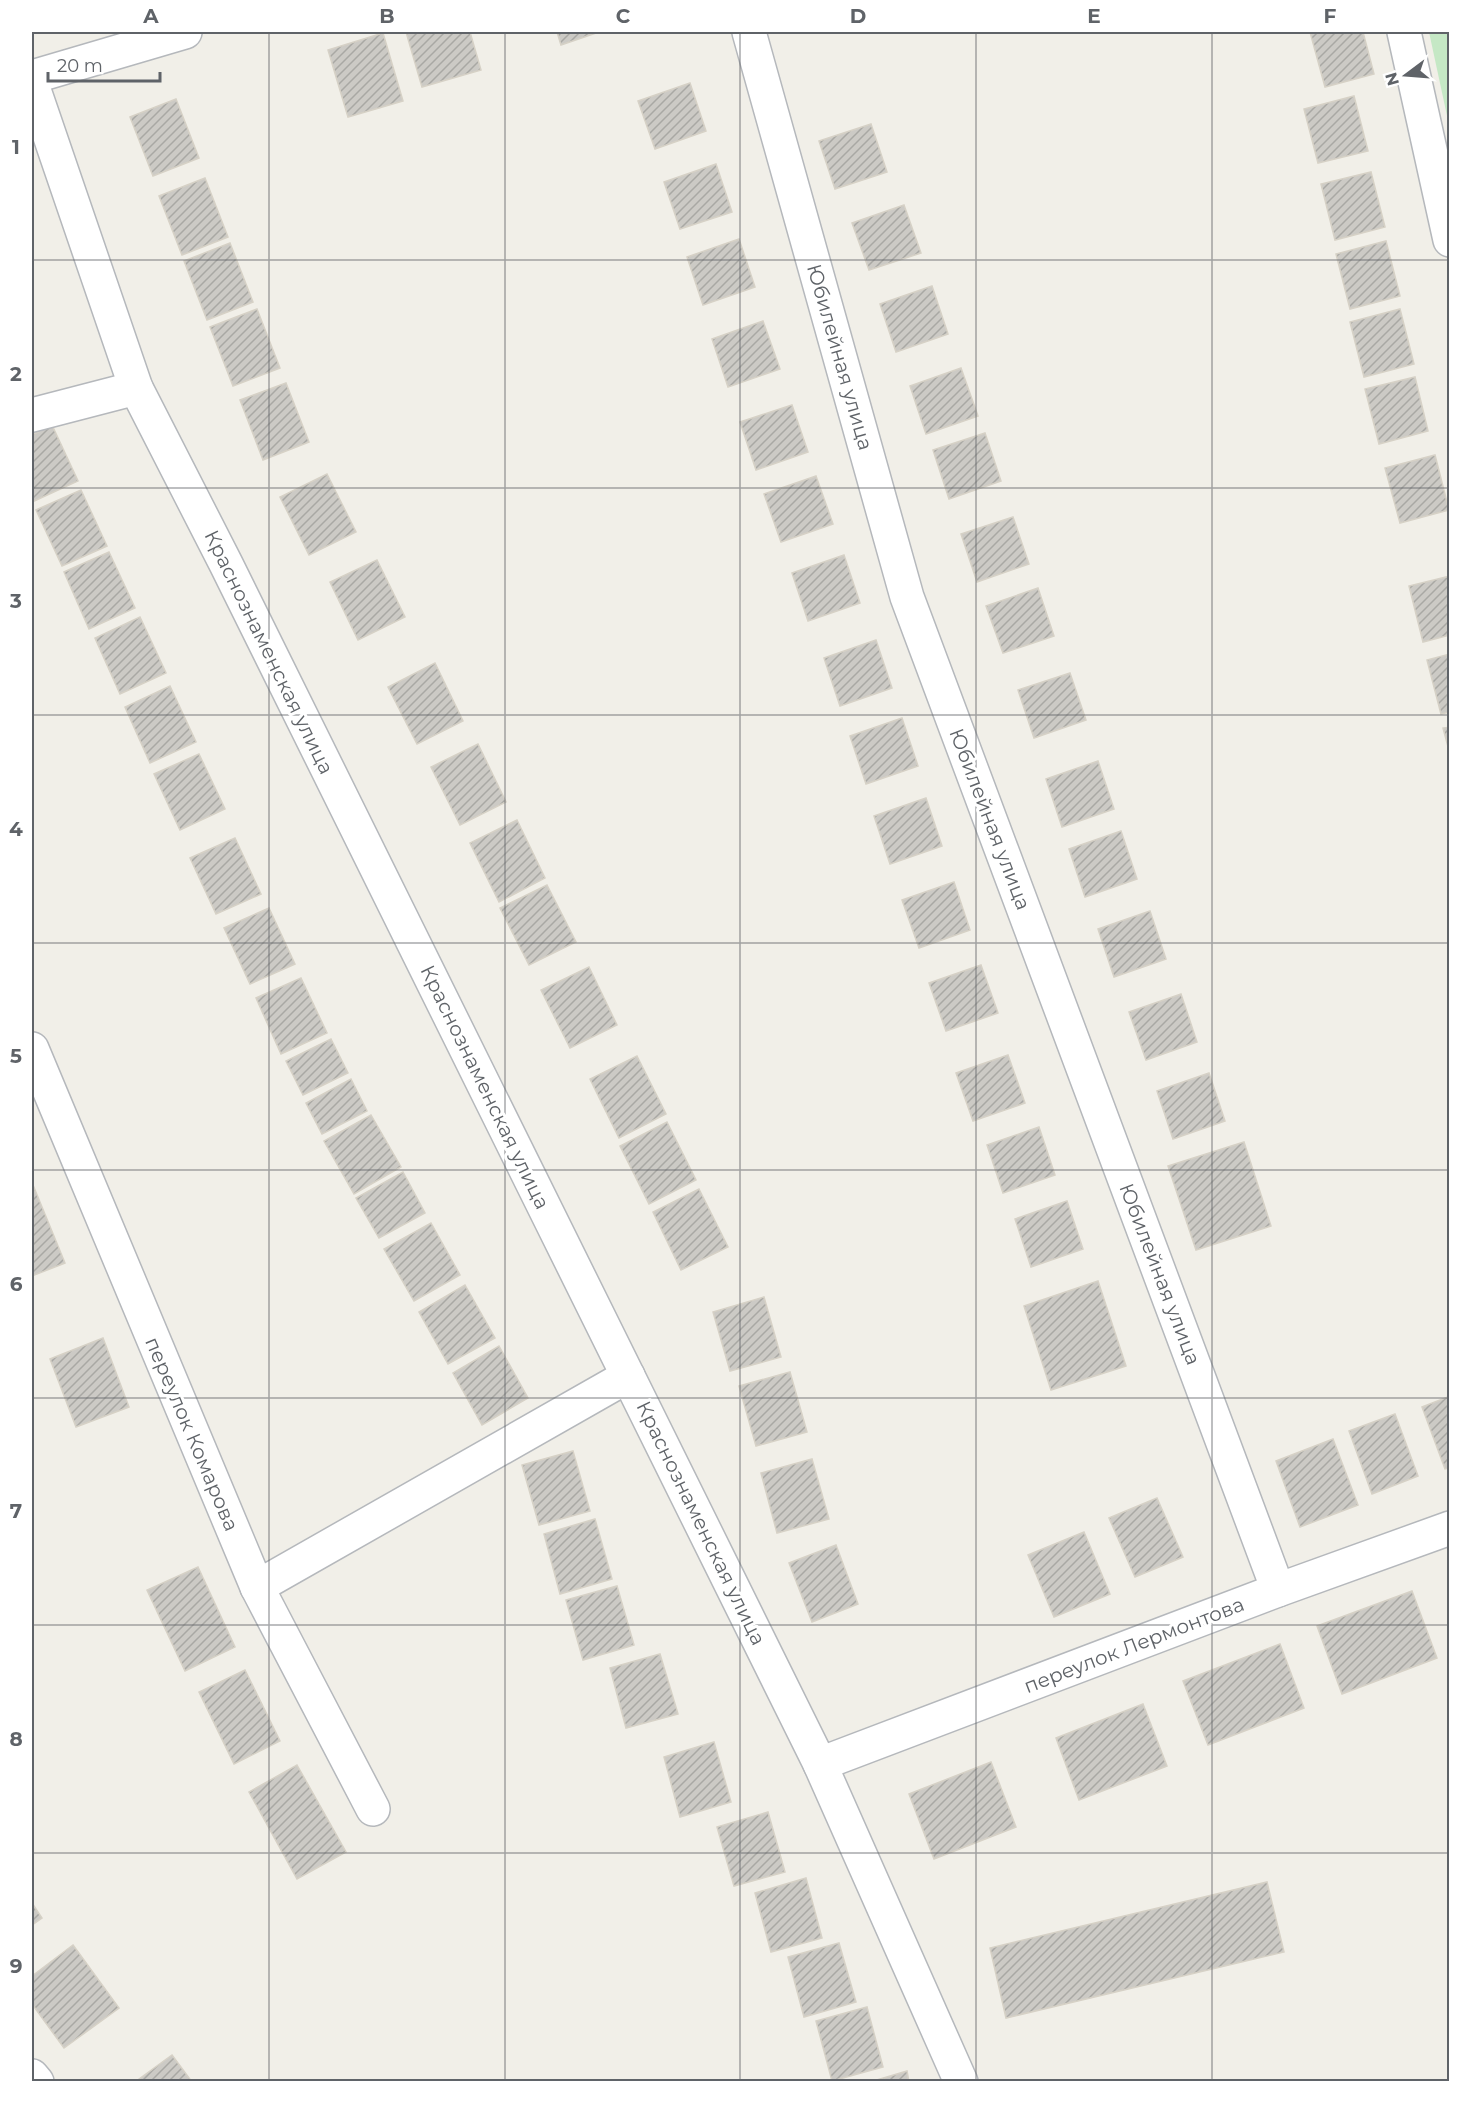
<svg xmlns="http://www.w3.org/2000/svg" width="1481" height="2113" font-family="Montserrat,sans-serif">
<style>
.park{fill:#c5e8c5}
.building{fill:url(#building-hatch);stroke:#d6d1c6;stroke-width:1.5}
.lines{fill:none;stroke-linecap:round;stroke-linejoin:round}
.minor-casing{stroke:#b5b8bc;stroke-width:36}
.minor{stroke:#fff;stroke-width:33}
.grid{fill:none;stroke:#5f6368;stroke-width:1.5;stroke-opacity:0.55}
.labels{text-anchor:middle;stroke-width:6;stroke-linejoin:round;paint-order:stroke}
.street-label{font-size:20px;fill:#5f6368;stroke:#fff}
.neatline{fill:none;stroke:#5f6368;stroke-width:2}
.grid-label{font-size:20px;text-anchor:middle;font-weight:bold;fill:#5f6368}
</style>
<defs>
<pattern id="building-hatch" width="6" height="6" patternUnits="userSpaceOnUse" patternTransform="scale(1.5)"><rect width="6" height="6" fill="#cccac5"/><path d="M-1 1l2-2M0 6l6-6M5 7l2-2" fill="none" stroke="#a9a8a4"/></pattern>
</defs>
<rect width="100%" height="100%" fill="#f1efe8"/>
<polygon class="park" points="1429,32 1449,32 1449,125"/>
<g class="building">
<polygon points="406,32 470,32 481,70 422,87"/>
<polygon points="557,32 599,32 561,45"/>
<polygon points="1310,32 1363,32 1374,74 1325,87"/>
<polygon points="383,33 403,101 348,117 328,50"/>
<polygon points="690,83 706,131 655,149 638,101"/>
<polygon points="1354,96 1368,151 1318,163 1304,109"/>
<polygon points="176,99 199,158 153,176 130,117"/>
<polygon points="871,124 887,172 835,189 819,141"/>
<polygon points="716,164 732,212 680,229 664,182"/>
<polygon points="1371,172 1385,227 1335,240 1321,184"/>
<polygon points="205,178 228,237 182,255 159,196"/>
<polygon points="904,205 921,253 869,270 852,223"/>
<polygon points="739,239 755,287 703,305 687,257"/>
<polygon points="1386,241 1400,296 1350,309 1336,254"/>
<polygon points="230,243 253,302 207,320 184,261"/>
<polygon points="932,286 948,334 896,352 880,304"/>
<polygon points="257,309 280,368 233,386 210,327"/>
<polygon points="1400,309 1414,364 1364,377 1350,322"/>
<polygon points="763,321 780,369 728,387 712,339"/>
<polygon points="961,368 978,416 926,434 910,386"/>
<polygon points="1415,377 1428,431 1379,444 1365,389"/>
<polygon points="286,383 309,442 263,460 240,400"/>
<polygon points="792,405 808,452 756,470 740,422"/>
<polygon points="52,425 78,481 32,502 32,435"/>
<polygon points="985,433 1001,481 949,499 933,450"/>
<polygon points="1435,455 1449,510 1400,523 1385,468"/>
<polygon points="327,474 356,532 309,555 280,497"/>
<polygon points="816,476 833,524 781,542 764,494"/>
<polygon points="81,490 107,546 62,566 36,510"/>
<polygon points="1013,517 1029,564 977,582 961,534"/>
<polygon points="109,552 135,608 89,629 64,572"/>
<polygon points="844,555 860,603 808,621 792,573"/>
<polygon points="377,560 405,617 358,640 330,582"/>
<polygon points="1450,576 1450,635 1423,642 1409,586"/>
<polygon points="1038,588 1054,636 1003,653 986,606"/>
<polygon points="140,617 166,673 120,694 95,638"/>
<polygon points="876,640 892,688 840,706 824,658"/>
<polygon points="1450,654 1450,712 1441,714 1427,660"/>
<polygon points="435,663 463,721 417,744 388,687"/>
<polygon points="1070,673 1086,720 1034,738 1018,690"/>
<polygon points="170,686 196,742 150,763 125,707"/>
<polygon points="902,718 918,766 866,784 850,736"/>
<polygon points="1450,727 1450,754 1443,728"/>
<polygon points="478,744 506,802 460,825 431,767"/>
<polygon points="199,754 225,809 180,830 154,774"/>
<polygon points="1098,761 1114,809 1062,827 1046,779"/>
<polygon points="926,798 942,846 890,864 874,816"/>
<polygon points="517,820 545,878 499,902 470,843"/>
<polygon points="1121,831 1137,879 1085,897 1069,849"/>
<polygon points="235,838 261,894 216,914 190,858"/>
<polygon points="954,882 970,930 919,948 902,900"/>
<polygon points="547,885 576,942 529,965 500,908"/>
<polygon points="269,908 295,964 250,984 224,928"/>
<polygon points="1150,911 1166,959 1114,977 1098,929"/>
<polygon points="981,965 998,1013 946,1031 929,983"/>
<polygon points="589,967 617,1025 570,1048 541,990"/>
<polygon points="301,978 327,1033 281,1054 256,998"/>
<polygon points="1181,994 1197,1042 1146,1060 1129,1012"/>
<polygon points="331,1039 348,1073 303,1095 286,1061"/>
<polygon points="1008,1055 1025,1103 973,1121 956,1073"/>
<polygon points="637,1056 666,1114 619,1138 590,1079"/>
<polygon points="1209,1073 1225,1121 1173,1139 1157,1091"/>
<polygon points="351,1079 367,1111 322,1134 306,1103"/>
<polygon points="371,1115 401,1167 354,1194 324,1141"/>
<polygon points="667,1122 696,1180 649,1204 620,1146"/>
<polygon points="1039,1127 1055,1175 1003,1193 987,1145"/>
<polygon points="1244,1142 1271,1226 1196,1250 1168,1166"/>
<polygon points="403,1172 425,1213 379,1238 356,1198"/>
<polygon points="33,1185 65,1263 32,1276 32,1186"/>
<polygon points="699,1189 728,1247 681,1270 653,1212"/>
<polygon points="1067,1201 1083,1249 1031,1267 1015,1219"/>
<polygon points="431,1223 460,1275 414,1301 384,1249"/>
<polygon points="1098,1281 1126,1366 1051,1390 1024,1306"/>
<polygon points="465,1285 495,1338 448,1364 419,1312"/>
<polygon points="764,1297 781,1357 730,1371 713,1312"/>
<polygon points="103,1338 129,1407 76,1427 50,1359"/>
<polygon points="499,1346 528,1398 482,1425 453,1373"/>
<polygon points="790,1372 807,1432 756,1446 739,1386"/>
<polygon points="1450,1396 1450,1468 1445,1469 1422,1407"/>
<polygon points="1395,1414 1418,1476 1372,1494 1349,1431"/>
<polygon points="1333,1439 1358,1505 1300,1527 1276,1461"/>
<polygon points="573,1451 590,1511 539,1525 522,1465"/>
<polygon points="812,1459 829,1519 777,1533 761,1473"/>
<polygon points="1157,1498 1183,1557 1135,1577 1109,1518"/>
<polygon points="595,1519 612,1579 560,1594 544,1534"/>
<polygon points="1084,1532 1110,1594 1054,1617 1028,1555"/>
<polygon points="836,1545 858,1604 812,1622 789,1563"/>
<polygon points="198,1567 235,1647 185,1671 147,1590"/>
<polygon points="617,1586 634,1645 583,1660 566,1600"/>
<polygon points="1412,1591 1437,1658 1342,1694 1317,1626"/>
<polygon points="1280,1644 1304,1708 1208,1745 1183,1681"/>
<polygon points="660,1654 678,1714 626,1728 610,1668"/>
<polygon points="245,1670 280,1741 234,1764 199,1692"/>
<polygon points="1143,1704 1167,1766 1079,1800 1056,1738"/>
<polygon points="714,1742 731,1802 680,1817 664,1757"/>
<polygon points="991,1762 1016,1827 934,1859 909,1794"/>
<polygon points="297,1765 346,1852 297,1879 249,1792"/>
<polygon points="768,1812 785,1872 734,1886 717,1827"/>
<polygon points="806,1878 822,1938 771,1952 755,1893"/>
<polygon points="1267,1882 1284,1952 1006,2018 990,1948"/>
<polygon points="32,1903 42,1918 32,1925"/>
<polygon points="839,1943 856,2002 804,2017 788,1957"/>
<polygon points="73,1945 119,2008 64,2048 32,2004 32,1976"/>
<polygon points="867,2007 883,2067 832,2081 816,2021"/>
<polygon points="172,2055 192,2082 135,2082"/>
<polygon points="907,2071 909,2082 870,2082"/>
</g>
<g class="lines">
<defs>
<g id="minor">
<polyline points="749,32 907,597 1278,1590"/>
<polyline points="1404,32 1450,240"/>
<polyline points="32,77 185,32"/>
<polyline points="32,84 136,388 226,564 820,1764 961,2082"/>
<polyline points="32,415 136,388"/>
<polyline points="32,1049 257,1587 373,1809"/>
<polyline points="257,1587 628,1376"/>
<polyline points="820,1764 1278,1590 1450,1528"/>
<polyline points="32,2076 37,2082"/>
</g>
</defs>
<use href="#minor" class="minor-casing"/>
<use href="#minor" class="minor"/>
</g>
<path class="grid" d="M269 32V2082M505 32V2082M740 32V2082M976 32V2082M1212 32V2082M32 260H1450M32 488H1450M32 715H1450M32 943H1450M32 1170H1450M32 1398H1450M32 1625H1450M32 1853H1450"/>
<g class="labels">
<g class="street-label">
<text transform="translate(840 357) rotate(74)" y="7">Юбилейная улица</text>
<text transform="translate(269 652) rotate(64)" y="7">Краснознаменская улица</text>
<text transform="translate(990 819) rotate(69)" y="7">Юбилейная улица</text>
<text transform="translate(485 1087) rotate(64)" y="7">Краснознаменская улица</text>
<text transform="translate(1160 1274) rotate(69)" y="7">Юбилейная улица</text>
<text transform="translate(192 1434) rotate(67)" y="7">переулок Комарова</text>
<text transform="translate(701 1523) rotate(64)" y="7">Краснознаменская улица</text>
<text transform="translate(1134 1645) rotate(-21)" y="7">переулок Лермонтова</text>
</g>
</g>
<rect width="1481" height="2113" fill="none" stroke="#ffffff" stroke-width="66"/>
<g transform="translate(1406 75) rotate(254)" stroke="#ffffff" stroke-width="4.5" paint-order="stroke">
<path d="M0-4.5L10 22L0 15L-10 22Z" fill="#5f6368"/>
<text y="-9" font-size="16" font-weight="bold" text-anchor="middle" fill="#5f6368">N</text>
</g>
<path d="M48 72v9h112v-9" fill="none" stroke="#5f6368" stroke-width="3"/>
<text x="57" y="72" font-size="18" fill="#5f6368" stroke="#ffffff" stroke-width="4.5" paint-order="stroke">20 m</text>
<rect x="33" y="33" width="1415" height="2047" class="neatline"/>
<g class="grid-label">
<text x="151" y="23">A</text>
<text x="387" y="23">B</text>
<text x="623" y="23">C</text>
<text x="858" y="23">D</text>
<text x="1094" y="23">E</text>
<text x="1330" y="23">F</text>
<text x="16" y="154">1</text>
<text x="16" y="381">2</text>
<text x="16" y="608">3</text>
<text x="16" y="836">4</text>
<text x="16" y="1063">5</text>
<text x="16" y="1291">6</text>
<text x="16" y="1518">7</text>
<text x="16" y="1746">8</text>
<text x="16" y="1973">9</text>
</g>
</svg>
